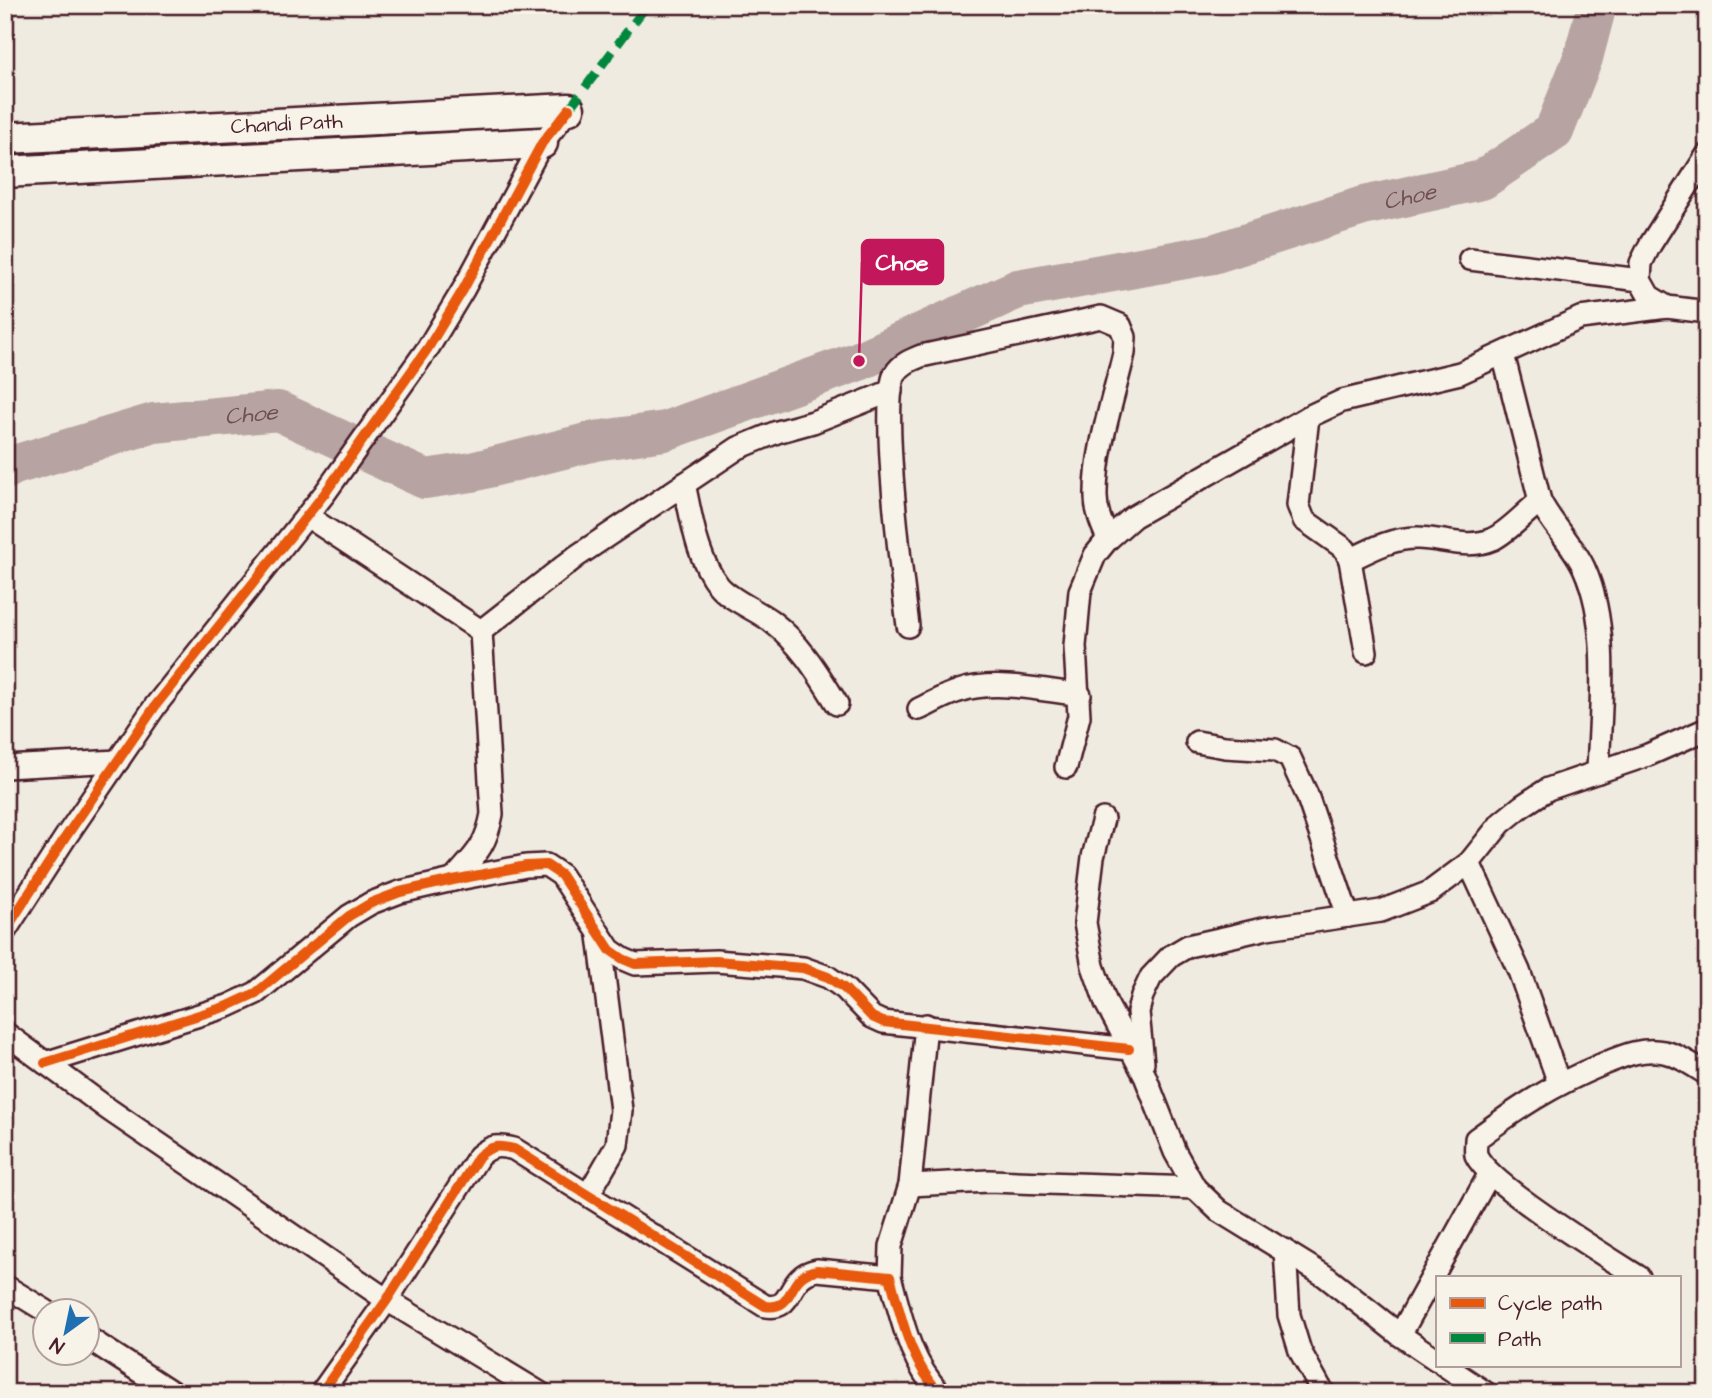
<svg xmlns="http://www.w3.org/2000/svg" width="1712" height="1398" font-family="'Architects Daughter',sans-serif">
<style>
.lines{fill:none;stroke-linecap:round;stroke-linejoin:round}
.river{stroke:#b7a4a2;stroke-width:40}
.street-casing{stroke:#4a1f2b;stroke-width:26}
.secondary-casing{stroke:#4a1f2b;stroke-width:35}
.street{stroke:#f7f3e8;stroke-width:21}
.secondary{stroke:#f7f3e8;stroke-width:30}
.quiet{stroke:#00873e;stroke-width:9;stroke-dasharray:18 9;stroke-linecap:butt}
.cycleway-casing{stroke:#f7f3e8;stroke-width:15}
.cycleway{stroke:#e8590c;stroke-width:10}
.labels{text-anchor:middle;stroke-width:6;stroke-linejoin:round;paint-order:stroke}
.street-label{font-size:21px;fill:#4a1f2b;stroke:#f7f3e8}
.water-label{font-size:23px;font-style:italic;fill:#704e55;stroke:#f7f3e8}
.leader{fill:none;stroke:#c2185b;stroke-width:2.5}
.callout-dot{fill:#c2185b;stroke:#f7f3e8;stroke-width:2.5}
.callout{fill:#c2185b;stroke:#c2185b;stroke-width:2.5}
.callout-label{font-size:23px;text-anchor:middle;font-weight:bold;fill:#fff}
</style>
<rect width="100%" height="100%" fill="#f0ebe0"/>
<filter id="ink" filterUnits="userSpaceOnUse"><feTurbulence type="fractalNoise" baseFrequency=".0143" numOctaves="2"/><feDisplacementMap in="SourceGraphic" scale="14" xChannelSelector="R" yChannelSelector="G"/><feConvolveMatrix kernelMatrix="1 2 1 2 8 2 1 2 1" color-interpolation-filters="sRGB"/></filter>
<g filter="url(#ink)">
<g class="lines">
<path class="river" id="s1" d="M5 470 14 465 154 423 278 411 425 479 472 472 595 441 665 431 859 361 1018 289 1213 254 1363 206 1482 180 1554 131 1583 58 1597 5"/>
<defs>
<g id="street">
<polyline points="1705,5 1707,6"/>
<polyline points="1707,155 1650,245 1641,263 1640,280 1649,296 1667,307 1707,312"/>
<polyline points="1470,259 1640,280"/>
<path d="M1503 354 1540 501C1552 525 1573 544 1584 568 1611 627 1600 709 1598 772"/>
<polyline points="1308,417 1298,505 1304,520 1345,549 1350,560 1366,652"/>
<path d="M684 484C692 518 696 557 718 585 730 600 755 609 771 621 800 643 818 673 837 704"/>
<path d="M307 516 481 631 492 814C486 847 475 855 453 880"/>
<path d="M1350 560C1372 549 1392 538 1417 538 1442 538 1468 550 1493 539 1509 531 1525 513 1540 501"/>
<path d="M908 626C903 586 879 401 895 374 901 364 911 360 921 356L1101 317 1120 325 1125 337 1124 353C1114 397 1095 451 1096 497 1096 512 1102 525 1108 539"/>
<polyline points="481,631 577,556 738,448 777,432 813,422 891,391"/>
<path d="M919 709C932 703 945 695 959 691 993 679 1044 690 1080 695"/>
<polyline points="1197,742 1225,747 1275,750 1290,758 1307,795 1348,916 1381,911 1430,892 1469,863 1501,823 1522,806 1548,789 1648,755 1707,729"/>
<polyline points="5,767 118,761"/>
<polyline points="1066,767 1079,716 1075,646 1080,591 1095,555 1108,539 1133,517 1308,417 1342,401 1460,373 1580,318 1667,307"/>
<polyline points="1103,819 1093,857 1085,923 1093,966 1106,1003 1145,1076 1175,1152 1195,1188 1219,1211 1325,1276 1400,1335"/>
<polyline points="1469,863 1519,971 1559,1083"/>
<polyline points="5,931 65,838 156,705 325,493 428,348 463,290 542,143 569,109"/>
<polyline points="5,1033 108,1109 387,1300 540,1393"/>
<polyline points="45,1063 228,1006 256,993 349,916 371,903 400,892 453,880 526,866 546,865 561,875 610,950 623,959 635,964 716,961 803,968 828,977 845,989 872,1017 883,1022 1129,1049"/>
<polyline points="1143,1063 1138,1012 1142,996 1151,977 1171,956 1188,946 1233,936 1267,928 1348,916"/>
<polyline points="910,1185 989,1181 1195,1188"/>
<polyline points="588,1195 617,1145 621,1110 599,936"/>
<polyline points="1285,1250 1289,1315 1300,1351 1321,1389 1325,1393"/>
<polyline points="890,1277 891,1246 910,1185 926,1025"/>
<path d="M1639 1277C1607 1257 1489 1185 1476 1155 1475 1151 1476 1144 1476 1139 1519 1107 1551 1086 1601 1065 1621 1057 1641 1047 1664 1052 1679 1055 1694 1066 1707 1074"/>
<polyline points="5,1286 46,1311"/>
<polyline points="88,1338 173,1393"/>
<polyline points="1437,1360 1400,1335 1490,1173"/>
<polyline points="1444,1365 1486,1393"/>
<path d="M321 1393 387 1300 479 1156C492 1145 498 1145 514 1149L765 1306C797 1311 784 1276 817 1270L890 1277C902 1318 909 1361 940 1393"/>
</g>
<g id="secondary">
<path id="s2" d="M5 138 569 109"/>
<polyline points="5,172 542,143"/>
</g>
</defs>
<use href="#street" class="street-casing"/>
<use href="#secondary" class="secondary-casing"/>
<use href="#street" class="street"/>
<use href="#secondary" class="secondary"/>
<polyline class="quiet" points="569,109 647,5"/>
<defs>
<g id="cycleway">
<polyline points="5,931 65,838 156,705 325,493 428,348 463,290 542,143 569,109"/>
<polyline points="45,1063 228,1006 256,993 349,916 371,903 400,892 453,880 526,866 546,865 561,875 610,950 623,959 635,964 716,961 803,968 828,977 845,989 872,1017 883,1022 1129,1049"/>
<path d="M321 1393 387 1300 479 1156C492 1145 498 1145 514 1149L765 1306C797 1311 784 1276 817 1270L890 1277C902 1318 909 1361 940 1393"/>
</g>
</defs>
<use href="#cycleway" class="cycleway-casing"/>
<use href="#cycleway" class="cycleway"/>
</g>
</g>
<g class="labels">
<g class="street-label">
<text dy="7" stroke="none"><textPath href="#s2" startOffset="282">Chandi Path</textPath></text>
</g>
<g class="water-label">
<text dy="8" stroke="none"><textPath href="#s1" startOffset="1472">Choe</textPath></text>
<text dy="8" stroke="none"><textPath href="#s1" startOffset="254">Choe</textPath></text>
</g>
</g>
<path class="leader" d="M859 361L862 262"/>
<circle class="callout-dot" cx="859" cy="361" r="7"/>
<rect class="callout" x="862" y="240" width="81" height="44" rx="7"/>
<g class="callout-label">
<text x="902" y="270">Choe</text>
</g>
<rect width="1712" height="1398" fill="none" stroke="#f7f3e8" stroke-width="28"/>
<rect x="14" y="14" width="1684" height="1370" fill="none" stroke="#4a1f2b" stroke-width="2.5" filter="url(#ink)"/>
<rect x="1436" y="1276" width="245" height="91" fill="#f7f3e8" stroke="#b29e9c" stroke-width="2"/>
<rect x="1450" y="1298" width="35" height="10" fill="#e8590c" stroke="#b29e9c" stroke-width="2"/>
<text x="1498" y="1310" font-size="21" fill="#4a1f2b">Cycle path</text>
<rect x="1450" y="1333" width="35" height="10" fill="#00873e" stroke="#b29e9c" stroke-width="2"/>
<text x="1498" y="1346" font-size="21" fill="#4a1f2b">Path</text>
<g transform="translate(66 1332) rotate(213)"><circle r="33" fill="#f7f3e8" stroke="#b29e9c" stroke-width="2"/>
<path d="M0-5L12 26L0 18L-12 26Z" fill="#1f6fb2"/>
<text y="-10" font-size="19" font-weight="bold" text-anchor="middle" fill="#4a1f2b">N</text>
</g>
</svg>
